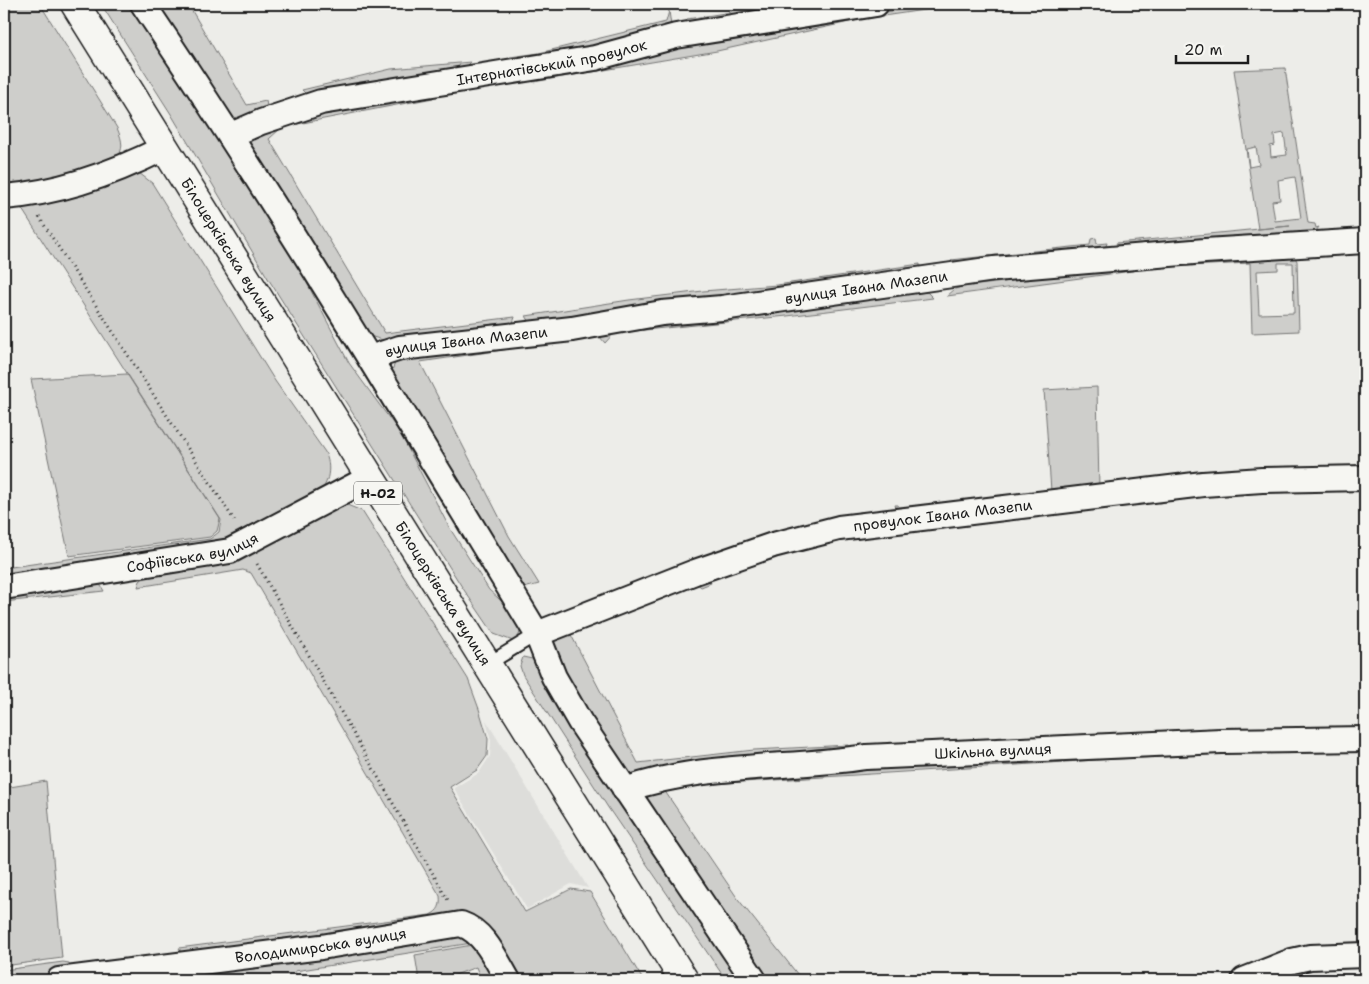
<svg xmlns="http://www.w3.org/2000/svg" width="1369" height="984" font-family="'Shantell Sans',sans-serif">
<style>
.built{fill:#ddddda}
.green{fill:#cececb;stroke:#757574;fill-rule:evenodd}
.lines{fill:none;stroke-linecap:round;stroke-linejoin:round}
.service-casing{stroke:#1c1c1c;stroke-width:16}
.minor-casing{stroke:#1c1c1c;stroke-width:28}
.primary-casing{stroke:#1c1c1c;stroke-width:31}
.path{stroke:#1c1c1c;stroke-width:3;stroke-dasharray:1 4;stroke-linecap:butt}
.service{stroke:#f6f6f2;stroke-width:12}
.minor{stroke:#f6f6f2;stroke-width:24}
.primary{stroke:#f6f6f2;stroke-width:28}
.labels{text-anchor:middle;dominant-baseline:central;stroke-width:4;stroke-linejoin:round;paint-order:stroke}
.shield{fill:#f6f6f2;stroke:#5d5d5c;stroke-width:1}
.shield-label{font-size:14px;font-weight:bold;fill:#1c1c1c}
.street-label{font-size:15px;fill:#1c1c1c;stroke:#f6f6f2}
</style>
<rect width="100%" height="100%" fill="#edede9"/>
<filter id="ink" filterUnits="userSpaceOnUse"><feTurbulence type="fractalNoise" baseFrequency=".02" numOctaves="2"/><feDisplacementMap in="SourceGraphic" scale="10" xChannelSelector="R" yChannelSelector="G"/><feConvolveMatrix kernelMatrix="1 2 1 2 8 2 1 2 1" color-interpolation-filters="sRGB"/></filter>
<g filter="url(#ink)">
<path class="built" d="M486 720 588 888 571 884 527 909 454 788 479 773 490 756 491 741Z"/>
<path class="green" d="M4 4H40L117 128C123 142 124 148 116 161L31 185 12 184 4 187Z
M101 4H130L235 160 297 264 349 363 400 433 449 527 489 590 508 607 515 619 520 632 518 638 513 641 494 634 462 587 269 280 171 114Z
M153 4H188L247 105 266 101 267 106 264 112 240 120 231 118Z
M736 4 743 9 772 4H850L692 23 687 19 731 12Z
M935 4H965L863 19 717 51 533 82 535 79 691 44Z
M669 11 671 26 666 32 514 61 510 57 539 53 666 22Z
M471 62 466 67 309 97 302 90 391 69Z
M1285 68 1308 223 1315 224 1316 228 1319 227 1313 235 1119 248 1116 243 1290 226 1258 229 1234 70ZM1284 133 1287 155 1271 157 1270 146 1275 145 1274 135ZM1256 147 1259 165 1249 167 1247 149ZM1295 177 1301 218 1275 221 1272 201 1280 200 1278 180Z
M429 94 433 98 282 127 269 139 385 333 515 317 512 326 386 341 360 333 250 152C250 147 250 141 253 137 277 112 391 101 429 94Z
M139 173 152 183 275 381 325 452C332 467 329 483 318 495L232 543 4 578V568L210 539 219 532 221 520 20 206 125 175Z
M1096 238 1097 244 1107 243 1105 249 971 264 951 260 1090 245 1091 239Z
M1293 254 1297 261 1299 331 1252 333 1250 263 1168 267 1170 265ZM1278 263H1293L1294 313 1259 314 1257 271 1278 270Z
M920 264V268L546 323 530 322 526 316 629 300 703 291 777 285Z
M1153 264 1154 268 947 296 955 289 962 287Z
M927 292 933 298 787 316 614 333 605 343 599 336 420 362 509 536 539 584 520 589 391 373 395 363 404 355Z
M127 374 220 519 217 531 210 537 69 556 31 379Z
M1097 387 1099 489 898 513 895 505H898L902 513 1051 491 1044 390Z
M336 505H347L362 511 468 679 479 709 488 739 487 756 477 770 450 787 525 912 571 889 590 892 643 980H514L476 924 403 929 182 953 179 948 430 915C439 911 441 905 440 896L251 573 243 570 138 587 140 581 146 576Z
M704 574 708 576 711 583 701 587 694 581 569 631 638 763 754 750 849 745 846 751 838 755 674 769 637 775 626 773 619 769C601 741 557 680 553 649 552 644 555 639 558 635Z
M98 581 104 591 4 602V595Z
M523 657 532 659 540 665 744 980H726L609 809 523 675 520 666Z
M1365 746V751L1265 752 1097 760 662 787 738 899 802 980H763L646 807 647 799 653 787 810 771Z
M46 781 62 958 4 966V788Z
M456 930 478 942 295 971V980H128Z
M478 944 503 980H481L476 967 442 980H419L415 955Z
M63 962 69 963 68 968 61 974 4 980V970Z"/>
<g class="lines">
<defs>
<path id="service" d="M486 665 537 634"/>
<g id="minor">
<path d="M143 4C281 209 409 422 537 634L554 677 580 722 754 980"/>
<path id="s1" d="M231 135 261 122 321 102 595 58 676 36 876 4"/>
<path d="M4 197C60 193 114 173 164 148"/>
<path id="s2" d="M370 358 400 348 572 329 662 313 722 308 994 269 1205 251 1365 241"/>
<path id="s3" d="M4 587 230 551 369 478"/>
<path id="s4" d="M537 634 695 572 773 545 839 528 1203 484 1262 480 1365 478"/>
<path id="s5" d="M625 790C701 763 787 769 866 757L1221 741 1365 739"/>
<path id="s6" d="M59 980 321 947 461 924C485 932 496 960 508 980"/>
<path d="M1244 980 1292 961 1310 957 1365 955"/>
</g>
<g id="primary">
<path id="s7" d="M75 4 684 980"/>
</g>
</defs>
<use href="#service" class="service-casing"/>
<use href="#minor" class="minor-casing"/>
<use href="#primary" class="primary-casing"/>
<path class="path" d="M39 217 236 523
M257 564 449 902"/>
<use href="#service" class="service"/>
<use href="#minor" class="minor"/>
<use href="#primary" class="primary"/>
</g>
</g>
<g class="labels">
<rect class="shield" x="354" y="481.5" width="48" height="23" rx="4"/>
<g class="shield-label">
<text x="378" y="493">Н-02</text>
</g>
<g class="street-label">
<text stroke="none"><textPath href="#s1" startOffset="330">Інтернатівський провулок</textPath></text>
<text stroke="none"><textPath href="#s7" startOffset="290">Білоцерківська вулиця</textPath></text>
<text stroke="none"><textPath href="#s2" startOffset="502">вулиця Івана Мазепи</textPath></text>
<text stroke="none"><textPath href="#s2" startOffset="98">вулиця Івана Мазепи</textPath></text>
<text stroke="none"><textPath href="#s4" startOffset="425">провулок Івана Мазепи</textPath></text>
<text stroke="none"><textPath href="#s3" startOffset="192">Софіївська вулиця</textPath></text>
<text stroke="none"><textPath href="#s7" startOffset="695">Білоцерківська вулиця</textPath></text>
<text stroke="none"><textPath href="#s5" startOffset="371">Шкільна вулиця</textPath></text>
<text stroke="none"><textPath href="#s6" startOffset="264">Володимирська вулиця</textPath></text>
</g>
</g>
<rect width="1369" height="984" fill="none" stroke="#f6f6f2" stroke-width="20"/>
<rect x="10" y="10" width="1349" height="964" fill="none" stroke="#1c1c1c" stroke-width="2" filter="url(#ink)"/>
<path d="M1176 55v8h72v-8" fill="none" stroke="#1c1c1c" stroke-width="2.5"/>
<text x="1184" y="55" font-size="15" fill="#1c1c1c" stroke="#f6f6f2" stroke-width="4" paint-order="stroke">20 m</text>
</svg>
